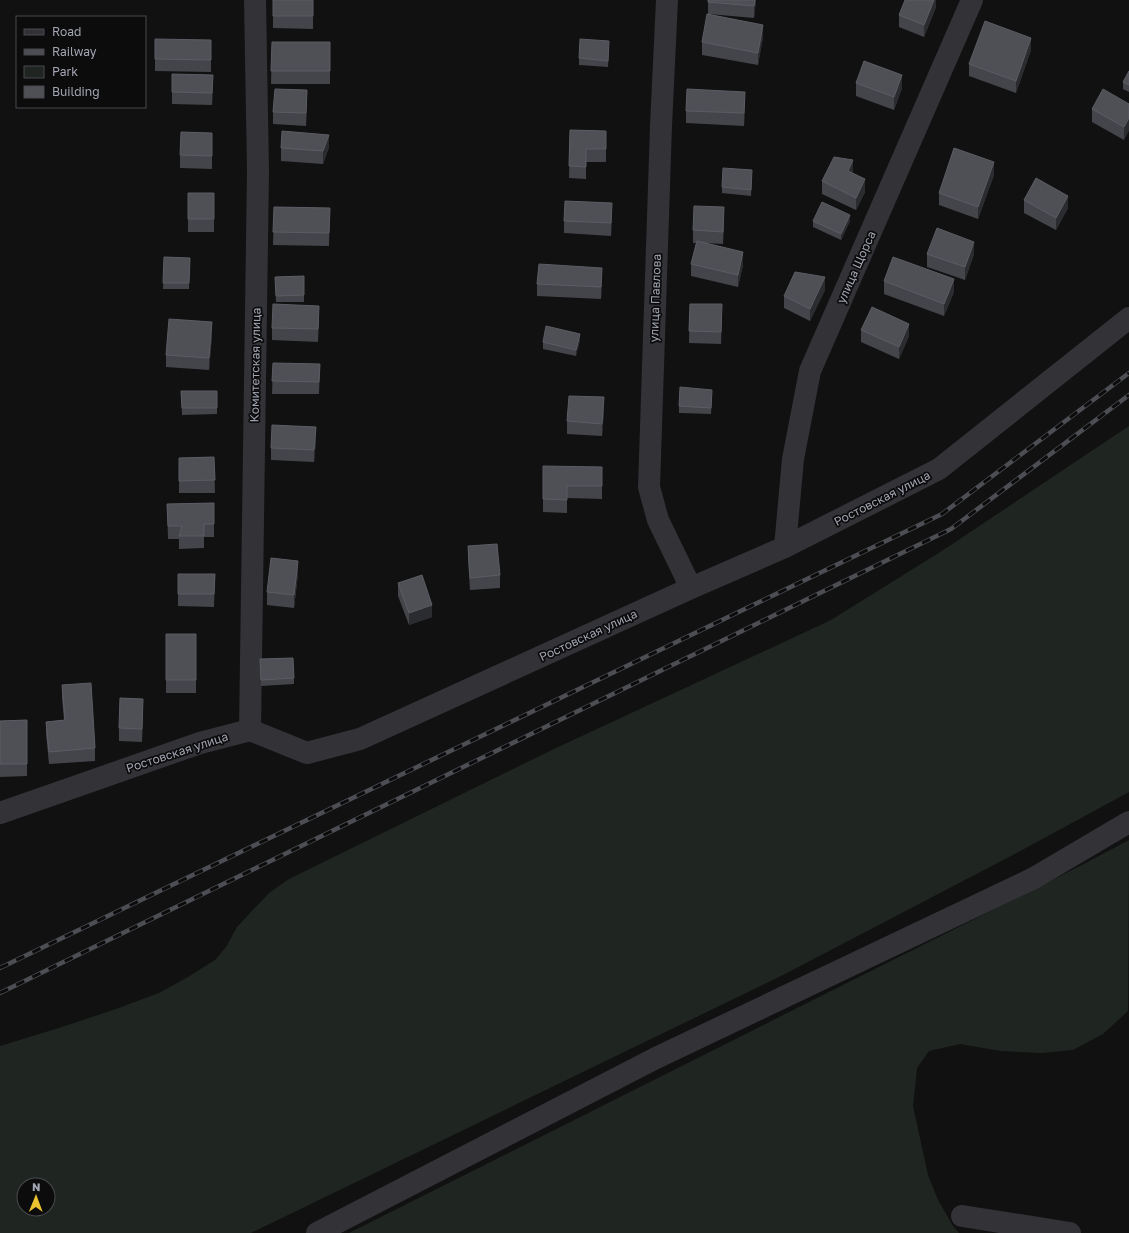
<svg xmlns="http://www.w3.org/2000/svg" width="1129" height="1233" font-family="'Golos Text',sans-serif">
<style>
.green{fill:#1f2621;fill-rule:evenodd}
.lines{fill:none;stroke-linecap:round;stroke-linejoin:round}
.street{stroke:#323237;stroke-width:22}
.rail-casing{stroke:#4c4e54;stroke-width:4.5}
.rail{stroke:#0c0c0d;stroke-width:3;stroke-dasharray:9;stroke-linecap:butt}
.wall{fill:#44454a}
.shaded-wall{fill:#2b2c2f}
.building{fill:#4e5055;stroke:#5b5d64}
.labels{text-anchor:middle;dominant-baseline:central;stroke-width:3.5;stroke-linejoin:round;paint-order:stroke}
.street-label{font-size:12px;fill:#a2a5b2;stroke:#0c0c0d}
</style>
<rect width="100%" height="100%" fill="#111112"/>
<path class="green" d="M1129 426V792L1024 849 783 975 251 1233H0V1046L62 1027 116 1009 159 993 188 977 215 960 226 947 237 927 251 912 269 893 289 879 554 749 831 620 945 549ZM24 1185H48V1209H24Z
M1129 840 1128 1011 1103 1034 1073 1050 1041 1053 1001 1051 960 1044 929 1051 917 1068 913 1106 928 1175 938 1200 953 1226 959 1233H349L1080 866Z"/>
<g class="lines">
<path class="street" d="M667 0 661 126 649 487 658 520 691 588
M785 547 793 459 810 371 972 0
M250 730 258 171 255 0
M0 813 200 743 250 730 307 753 360 739 691 588 785 547 939 469 1129 318
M962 1216 1070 1233
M317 1233 656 1058 1034 878 1129 822"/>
<defs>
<path id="rail" d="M0 968 942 514 1129 373
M0 993 951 529 1129 395"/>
</defs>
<use href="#rail" class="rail-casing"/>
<use href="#rail" class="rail"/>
</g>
<path class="wall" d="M273 0H313V29L273 28Z
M708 0H756L754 18 709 14 763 37 758 65 702 55V42L708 14Z
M936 0V7L924 37 899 27V15Z
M211 40V72L155 71V59Z
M272 42H330V84H271Z
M609 48 608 67 579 65V58Z
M1031 50 1016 93 969 76V64Z
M1129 71V92L1123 89V82Z
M856 83 902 88 894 110 856 96Z
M213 88 212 105 172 104V92Z
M307 103 306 126 273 124V112Z
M745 104 744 126 686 123V111Z
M1129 104 1124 140 1092 122V109Z
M570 130 606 131V162H586V179L569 178Z
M212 145V169L180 168V155Z
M329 147 323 164 281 161V148Z
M853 172V173L865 192 856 210 822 194V181Z
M994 175 978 219 939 205V193Z
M752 177 751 196 722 193V187Z
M188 193H214V232H188Z
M1024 200 1068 208 1056 230 1024 213Z
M274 207 330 208 329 246 273 245Z
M612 216 611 236 564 233V221Z
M724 220 723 244 705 243 743 265 738 287 691 276V264L696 243H693V230Z
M813 221H850L841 240 813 227Z
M927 254H974L965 280 927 267Z
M164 257 190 258 189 289H163Z
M304 276V302H276L275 277Z
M602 281 601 299 537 296V284Z
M884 281 954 292 944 316 884 294Z
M825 290 810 321 784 308V296Z
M690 304 722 317 721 344 689 343Z
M319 318 318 342 272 340V328Z
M861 330 909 336 899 359 861 342Z
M212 335 209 370 166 367V355Z
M580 340 576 356 543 349V342Z
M273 363 320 364 319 394H272Z
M181 391H217V414L182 415Z
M712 396 711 414 679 413V406Z
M604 410 602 436 567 434V421Z
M316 439 314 462 271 460V448Z
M214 457 215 493H179V458Z
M602 467V499L567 498V513L543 512V499Z
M214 503V537H204V548L179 549V539H168L167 504Z
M468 546 500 575V588L470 590 468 559Z
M178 574H215L214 607 178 606Z
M298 574 294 608 267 605V592Z
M398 583 432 617 409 625 398 596Z
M166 634H196V693H166Z
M260 659 294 678V684L261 686Z
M62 685 95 748V761L49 764 46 734V722L64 720 62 698Z
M143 711 142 742 119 741V728Z
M27 720V776L0 777V721Z"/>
<path class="shaded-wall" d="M755 0H756L754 18V6Z
M934 0H936V7L924 37V25Z
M763 25V37L758 65V53Z
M1031 38V50L1016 93V81Z
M609 41V48L608 67V61Z
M213 75V88L212 105V93Z
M902 75V88L894 110V97Z
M307 90V103L306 126V113Z
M745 92V104L744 126V113Z
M1129 118V131L1124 140V127Z
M329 135V147L323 164V151Z
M853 160V172L848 184V171Z
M994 162V175L978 219V207Z
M865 179V192L856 210V198Z
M1068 196V208L1056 230V218Z
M612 203V216L611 236V223Z
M724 207V220L723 244V232Z
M850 215V221L841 240V234Z
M974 242V254L965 280V267Z
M743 252V265L738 287V275Z
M602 268V281L601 299V287Z
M825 277V290L810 321V309Z
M954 279V292L944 316V304Z
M212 322V335L209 370V358Z
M909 324V336L899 359V347Z
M580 334V340L576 356V350Z
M604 397V410L602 436V424Z
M316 427V439L314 462V450Z
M298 561V574L294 608V595Z
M432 605V617L409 625V613Z
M143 699V711L142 742V729Z"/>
<path class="building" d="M273 0H313V16H273Z
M708 0H755L754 6 708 2Z
M905 0H934L924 25 899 15Z
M707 14 763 25 758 53 702 42Z
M985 21 1031 38 1016 81 969 64Z
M155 39 211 40V60L155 59Z
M580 39 609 41 608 61 579 58Z
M272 42H330V71H271Z
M864 61 902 75 894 97 856 83Z
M1129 71V85L1123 82Z
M172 74 213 75 212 93 172 92Z
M275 89 307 90 306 113 273 112Z
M687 89 745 92 744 113 686 111Z
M1103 89 1129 104V118L1124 127 1092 109Z
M570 130 606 131V149H586V167L569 166Z
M282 131 329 135 323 151 281 148Z
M181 132 212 133V156L180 155Z
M954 148 994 162 978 207 939 193Z
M834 157 853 160 848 171 865 179 856 198 822 181Z
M723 168 752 170 751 190 722 187Z
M1036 178 1068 196 1056 218 1024 200Z
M188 193H214V219H188Z
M565 201 612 203 611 223 564 221Z
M822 202 850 215 841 234 813 221Z
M694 206 724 207 723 232 693 230Z
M274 207 330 208 329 233 273 232Z
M937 228 974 242 965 267 927 254Z
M697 241 743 252 738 275 691 264Z
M164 257 190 258 189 283H163Z
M893 257 954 279 944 304 884 281Z
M539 264 602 268 601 287 537 284Z
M795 272 825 277 810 309 784 296Z
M304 276V295L276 296 275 277Z
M273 304 319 306 318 329 272 328Z
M690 304H722L721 332 689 331Z
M872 307 909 324 899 347 861 330Z
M169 319 212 322 209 358 166 355Z
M546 326 580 334 576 350 543 342Z
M273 363 320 364 319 382 272 381Z
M680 387 712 390 711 408 679 406Z
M181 391H217V408H182Z
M569 396 604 397 602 424 567 421Z
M272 425 316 427 314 450 271 448Z
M214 457 215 480 179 481V458Z
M543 466 602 467V486H567V500L543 499Z
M214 503V524H204V536H179L182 526H168L167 504Z
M497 544 500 575 470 578 468 546Z
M271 558 298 561 294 595 267 592Z
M178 574H215L214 594H178Z
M422 575 432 605 409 613 398 583Z
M166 634H196V680H166Z
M293 658 294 678 261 680 260 659Z
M91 683 95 748 49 752 46 722 65 720 62 685Z
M120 698 143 699 142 729 119 728Z
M27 720V764H0V721Z"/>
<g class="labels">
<g class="street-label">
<text transform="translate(856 267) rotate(-66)">улица Щорса</text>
<text transform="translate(655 298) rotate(-88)">улица Павлова</text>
<text transform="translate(255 365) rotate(-89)">Комитетская улица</text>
<text transform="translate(882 498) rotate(-27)">Ростовская улица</text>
<text transform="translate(588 635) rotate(-25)">Ростовская улица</text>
<text transform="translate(177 752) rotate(-18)">Ростовская улица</text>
</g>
</g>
<rect x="16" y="16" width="130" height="92" fill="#0c0c0d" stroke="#48494f"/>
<rect x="24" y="29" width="20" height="6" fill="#323237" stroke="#48494f"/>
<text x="52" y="36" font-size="12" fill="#a2a5b2">Road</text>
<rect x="24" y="49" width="20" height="6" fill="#4c4e54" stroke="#48494f"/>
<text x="52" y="56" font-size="12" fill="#a2a5b2">Railway</text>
<rect x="24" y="66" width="20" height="12" fill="#1f2621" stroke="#48494f"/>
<text x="52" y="76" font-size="12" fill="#a2a5b2">Park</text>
<rect x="24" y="86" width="20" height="12" fill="#4e5055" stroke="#48494f"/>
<text x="52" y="96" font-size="12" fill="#a2a5b2">Building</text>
<g transform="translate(36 1197) rotate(1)"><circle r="19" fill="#0c0c0d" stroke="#48494f"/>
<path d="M0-3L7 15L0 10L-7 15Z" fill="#eac330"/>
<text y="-6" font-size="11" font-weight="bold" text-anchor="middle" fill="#a2a5b2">N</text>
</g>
</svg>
